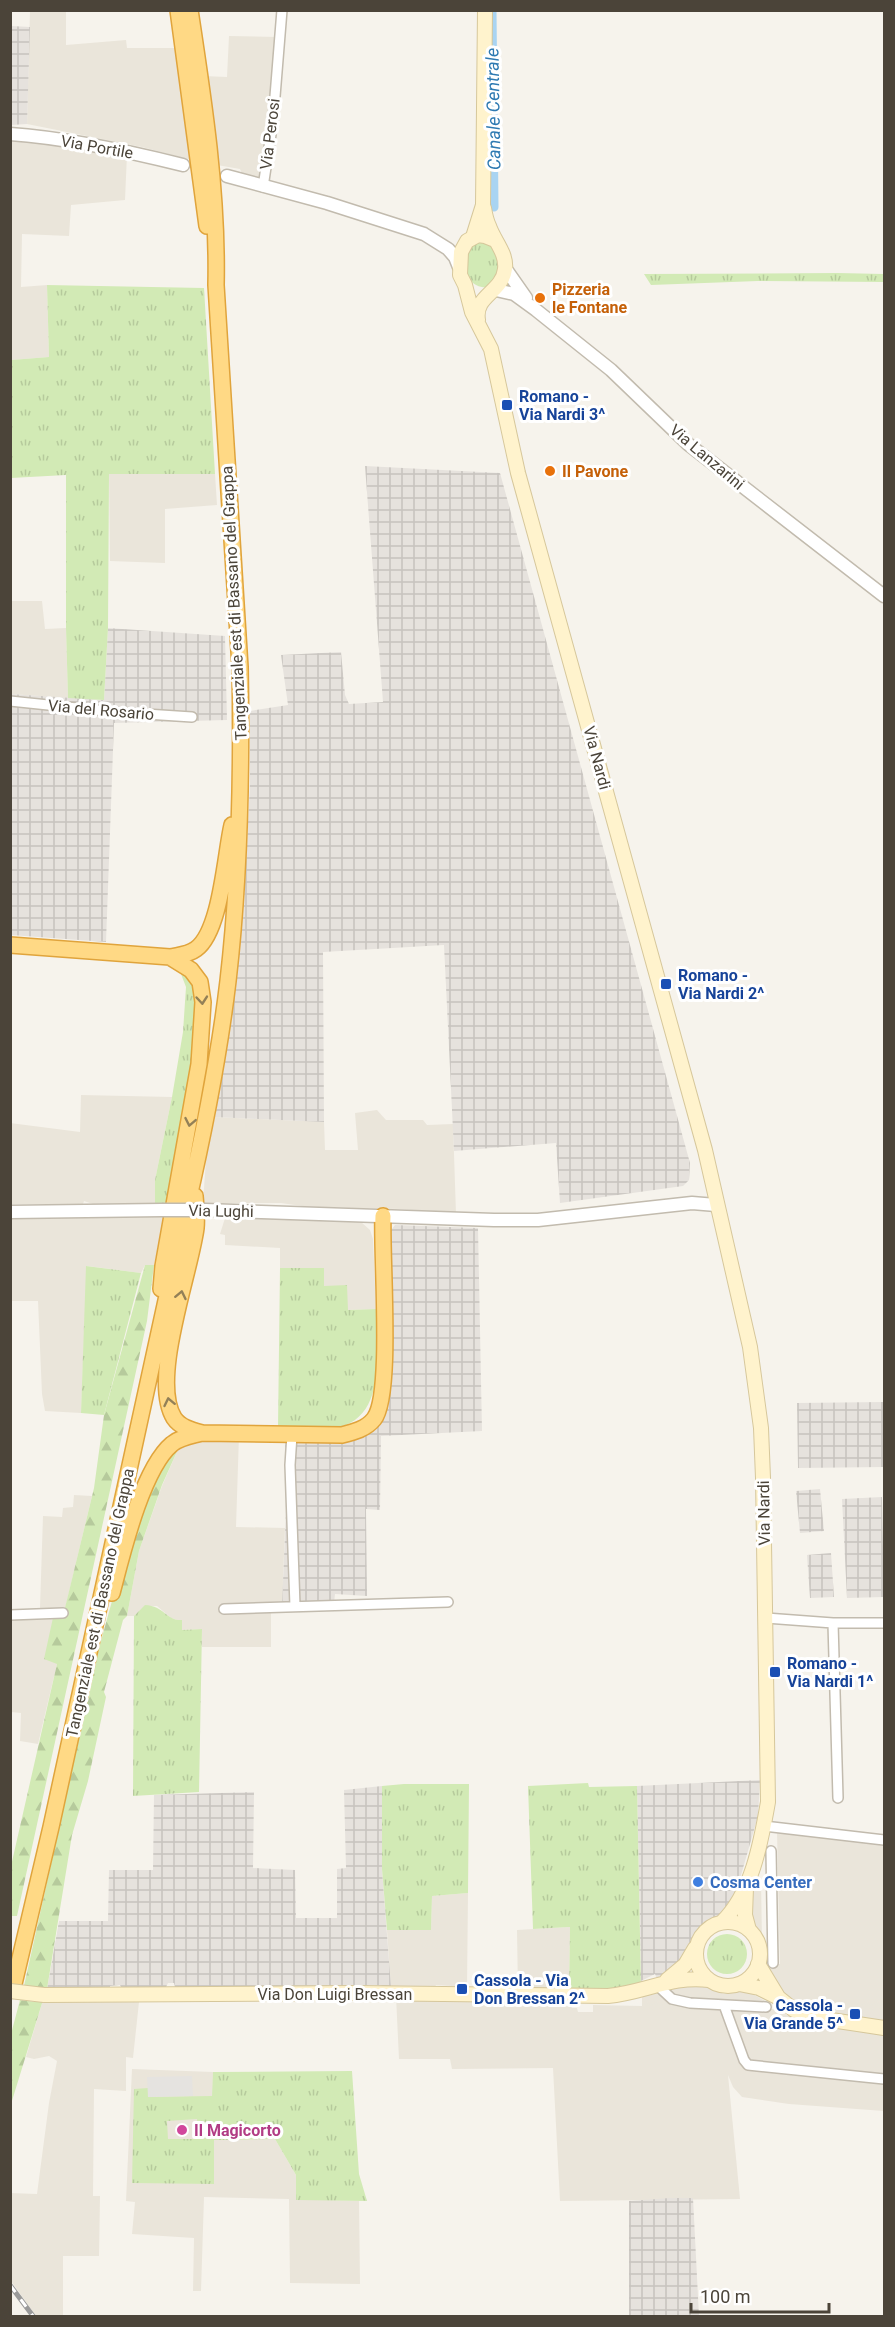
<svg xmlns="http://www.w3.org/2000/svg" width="895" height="2327" font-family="Roboto,sans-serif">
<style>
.residential{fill:#eae5da}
.industrial{fill:url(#industrial-grid)}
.grass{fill:url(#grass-tufts);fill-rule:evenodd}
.forest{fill:url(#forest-firs)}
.parking{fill:#e5e3e0}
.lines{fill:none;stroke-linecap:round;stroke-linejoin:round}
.canal{stroke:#a9d4f2;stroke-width:9}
.minor-casing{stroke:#c2bbae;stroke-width:12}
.tertiary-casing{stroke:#c2bbae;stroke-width:15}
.secondary-casing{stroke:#d6c79b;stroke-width:16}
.trunk-casing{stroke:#e0a43c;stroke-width:18}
.minor{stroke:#fff;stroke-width:9}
.tertiary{stroke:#fff;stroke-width:12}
.secondary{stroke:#fff3cd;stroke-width:14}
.trunk{stroke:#ffd985;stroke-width:15}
.rail-casing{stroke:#9a9a9a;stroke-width:5}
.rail{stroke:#fff;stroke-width:3;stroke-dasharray:9;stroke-linecap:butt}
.tertiary-bridge-casing{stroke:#c2bbae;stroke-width:15;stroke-linecap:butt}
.secondary-bridge-casing{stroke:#d6c79b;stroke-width:16;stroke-linecap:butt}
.tertiary-bridge{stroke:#fff;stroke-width:12}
.secondary-bridge{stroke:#fff3cd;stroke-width:14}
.oneway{stroke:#938057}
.food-dot{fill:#e8710a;stroke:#fff;stroke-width:2}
.transit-dot{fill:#1a4fb4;stroke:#fff;stroke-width:2}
.shop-dot{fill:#3f7fe0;stroke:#fff;stroke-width:2}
.hotel-dot{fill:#d1479c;stroke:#fff;stroke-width:2}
.labels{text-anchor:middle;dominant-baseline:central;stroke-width:6;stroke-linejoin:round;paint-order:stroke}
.street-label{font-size:16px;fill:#4b4439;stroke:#fff}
.food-label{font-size:16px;font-weight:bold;fill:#c56008;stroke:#fff;text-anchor:start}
.transit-label{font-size:16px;font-weight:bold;fill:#164399;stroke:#fff;text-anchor:start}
.shop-label{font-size:16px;font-weight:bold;fill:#366cbe;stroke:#fff;text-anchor:start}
.hotel-label{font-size:16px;font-weight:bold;fill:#b23c85;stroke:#fff;text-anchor:start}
.water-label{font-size:18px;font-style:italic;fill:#2e7ab2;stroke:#fff}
</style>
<defs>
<pattern id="industrial-grid" width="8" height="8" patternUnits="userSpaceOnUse" patternTransform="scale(1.5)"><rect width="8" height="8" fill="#e6e2dd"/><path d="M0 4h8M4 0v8" fill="none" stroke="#c7c3be"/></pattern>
<pattern id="grass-tufts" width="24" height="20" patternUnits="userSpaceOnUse" patternTransform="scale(1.5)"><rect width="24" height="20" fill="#d2eab5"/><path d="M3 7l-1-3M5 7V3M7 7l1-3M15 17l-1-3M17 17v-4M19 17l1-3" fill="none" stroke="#b6ca9c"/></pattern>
<pattern id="forest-firs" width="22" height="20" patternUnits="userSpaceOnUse" patternTransform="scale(1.5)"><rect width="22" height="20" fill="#d2eab5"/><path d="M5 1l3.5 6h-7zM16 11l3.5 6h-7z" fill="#b6ca9c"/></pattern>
</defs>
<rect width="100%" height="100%" fill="#f6f3ec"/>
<path class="residential" d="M30 11H66V45L126 40 127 48H178L192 160 142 147 27 124Z
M229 36 278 37 272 108 260 180 243 176 240 169 217 165 203 76 227 77Z
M11 135 127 154 125 200 71 205 69 236 22 234 21 287 47 285 49 357 11 360Z
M109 474H215L217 505 165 509V563L110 561Z
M11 601H42L45 629 66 628 68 698 11 694Z
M81 1095 172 1097 155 1180V1203L93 1204 84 1201 83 1204H11L10 1123 80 1132Z
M377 1110 386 1120H423L427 1125 453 1124 456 1214 401 1209 309 1207 281 1203H203L206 1159 215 1117 324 1122 325 1150H358L355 1113Z
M165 1214 154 1265H145L141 1273 87 1266 81 1413 45 1411 42 1394 38 1301H11L10 1215Z
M226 1215 346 1219 361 1222 370 1230 373 1239 376 1309 347 1310 324 1286V1268H280V1248L225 1245V1235L220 1234Z
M239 1435 236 1527 285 1528 282 1605H271V1647H202V1629L182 1630 177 1620 171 1618 157 1606H145L134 1616H127L139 1551 162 1486 179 1447 187 1437Z
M74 1495 92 1496 64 1613 57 1664 38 1744 20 1741 21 1713 11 1712 10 1610 40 1608 43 1516 62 1517 63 1508 73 1507Z
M777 1832 838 1837 884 1846V2022L815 2011 796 2005 785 1996 769 1975 768 1964H780Z
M761 1880 762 1942 750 1923 749 1903 756 1882Z
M468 1893 467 1987 436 1985 435 1987H391L387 1930H431L432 1896Z
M570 1927 569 1992H518L517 1930Z
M679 1984 705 1986 724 1994 745 1990 767 2002 768 2008 780 2011 799 2022 823 2027 884 2033V2111L789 2104 742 2097 733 2087 728 2075 740 2199 560 2201 553 2068 452 2069 450 2059H399L396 1996 495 1998V2002L569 2004 572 2008H577L578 2012H593V2005L642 2006V1995Z
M43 2000 59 2002H139L133 2058 126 2057V2091L94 2089 93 2196H100L99 2256H63V2316H36L11 2281 10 2193 37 2194 49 2103 57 2061 49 2056 34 2059 26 2057Z
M132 2069 213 2072 212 2139H275L296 2175V2199L359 2201 360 2284 290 2283 289 2199 204 2197 201 2291H193L194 2238 132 2234 135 2202 126 2201Z"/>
<path class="industrial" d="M11 26 30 27 27 124 11 125Z
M365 466 500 473 690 1163 689 1180 683 1186 560 1203 556 1143 454 1151 444 945 323 952 324 1122 215 1117 233 1007 244 903 250 783V711L288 705 281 655 341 652 345 695 349 704 383 702Z
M108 628 225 636 227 720 114 723 106 942 11 935 10 694 104 700Z
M395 1225 478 1228 482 1431 381 1436 380 1510 366 1509 367 1596 335 1594 334 1603 282 1606 286 1510 285 1437 325 1439 374 1419 388 1234Z
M884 1402V1467L798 1468 797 1403Z
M820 1489 824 1531 800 1533 796 1491Z
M882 1497 884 1597 847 1598 842 1499Z
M831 1553 834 1597 810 1598 807 1555Z
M760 1780 758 1816 735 1896 725 1912 701 1927 692 1937 685 1954 669 1973 657 1979 655 1974 641 1981 637 1786Z
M382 1786V1869L391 1987 375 1985 175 1987 174 1983H168L166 1987 122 1989 120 1985 110 1986V1989H47L59 1921H108L109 1870H153L154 1795 254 1792 253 1868 295 1870 296 1918H337V1869L346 1868 344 1790Z
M670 2198H693L699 2316H629V2201Z"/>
<path class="grass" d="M479 241 491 244C501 264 502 269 489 287 469 290 458 267 468 250 470 246 475 244 479 241Z
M837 273 884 274V282L758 281 651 285 644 274Z
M47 285 204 288 215 474H109L108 628 104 700 68 698 66 628V475L11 478V360L49 357Z
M171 965 188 969 196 991 194 1060 168 1203H155V1180L172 1097 183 1032 186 987 181 974Z
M86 1266 141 1273 104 1415 81 1413Z
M280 1268H324V1286L347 1285 348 1310 376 1309C376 1347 388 1416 339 1427 321 1432 297 1428 278 1428Z
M145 1605C165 1606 166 1621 182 1620V1630L202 1629 199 1792 133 1796 134 1616Z
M588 1783 589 1787 637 1786 641 1986 626 1991 569 1992 570 1927 533 1929 528 1786Z
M404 1784H469L468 1893 432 1896 431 1930H387L382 1869V1786Z
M707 1954a20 20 0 1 1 40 0a20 20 0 1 1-40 0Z
M352 2071 359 2174 367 2201 296 2200V2175L275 2139 214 2140V2184L132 2183 134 2089 148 2088V2097L212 2096 213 2072ZM197 2119 198 2139H168L167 2121Z"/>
<path class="forest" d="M145 1265H154L147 1321 17 1916H11V1866L57 1664 44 1659 54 1613 64 1612 94 1488 104 1415Z
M179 1447 162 1485 139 1551 127 1616 123 1620 104 1692 106 1697 88 1781 72 1835 47 1989 24 1986 99 1648 130 1536 162 1457Z
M36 1999 43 2000 11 2104V2034L20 2000 36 2002Z"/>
<path class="parking" d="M192 2076 193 2096 148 2097 147 2077Z"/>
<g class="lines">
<path class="canal" d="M492 10 494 207"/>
<defs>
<path id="minor" d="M263 187 273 121 282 10
M10 701 115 712 192 717
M292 1435 290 1465 295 1606
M224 1609 448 1602
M10 1615 63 1613
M766 1618 833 1623H884
M833 1623 838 1798
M764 1826 884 1840
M771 1851 773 1963
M657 1985 672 1999 690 2003 766 2007
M724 2005 744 2060 748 2065 884 2079"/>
<path id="tertiary" d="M10 134C68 138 127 151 183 165
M227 176 327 203 424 234 448 249 455 257 459 267
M505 268 526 298
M496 290 514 294 536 310 611 370 688 444 884 596
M205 1210 494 1220H538L692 1203 716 1205
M10 1212 162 1210"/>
<path id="secondary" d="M473 237 483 205 485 10
M495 240 485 236 478 235 467 241 461 252 460 275 465 285 472 312 491 349 518 473 705 1150 750 1347 761 1428 763 1478 768 1802C761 1842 752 1894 721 1923
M478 320C474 295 502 293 505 269 507 253 494 241 489 226 486 220 485 214 484 208
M746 1888 745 1915 749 1930
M696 1954a32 32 0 1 1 64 0a32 32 0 1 1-64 0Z
M758 1964 778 1997
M667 1980 685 1965 695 1948
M739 1984 759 1988 779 1998 794 2010 811 2017 884 2028
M44 1995 355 1993 608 1996C644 1993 672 1975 709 1980"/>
<path id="trunk" d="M178 10 207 226
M10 945 170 957C179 955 188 955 196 949 221 931 225 855 232 825
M195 1196C196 1207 197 1218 196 1228 190 1274 150 1379 174 1418 180 1427 191 1430 202 1433
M187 1206C204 1132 219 1057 228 981 240 877 242 772 240 667L216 285C218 193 204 102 190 10
M161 1289 163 1266 199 1064 203 1002 200 982 191 970 170 957
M112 1593C122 1555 142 1469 172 1444 181 1437 191 1436 202 1433L342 1435C354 1432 366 1429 374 1419 393 1395 381 1254 383 1216
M13 1988 51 1827 184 1218"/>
</defs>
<use href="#minor" class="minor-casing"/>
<use href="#tertiary" class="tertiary-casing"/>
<use href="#secondary" class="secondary-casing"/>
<use href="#trunk" class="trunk-casing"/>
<use href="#minor" class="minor"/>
<use href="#tertiary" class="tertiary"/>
<use href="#secondary" class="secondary"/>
<use href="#trunk" class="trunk"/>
<defs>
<path id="rail" d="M10 2285 33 2316"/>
</defs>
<use href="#rail" class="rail-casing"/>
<use href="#rail" class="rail"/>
<defs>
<path id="tertiary-bridge" d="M162 1210H205"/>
<path id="secondary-bridge" d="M10 1991 44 1995"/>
</defs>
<use href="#tertiary-bridge" class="tertiary-bridge-casing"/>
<use href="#secondary-bridge" class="secondary-bridge-casing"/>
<use href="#tertiary-bridge" class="tertiary-bridge"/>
<use href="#secondary-bridge" class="secondary-bridge"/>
</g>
<defs><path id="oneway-chevron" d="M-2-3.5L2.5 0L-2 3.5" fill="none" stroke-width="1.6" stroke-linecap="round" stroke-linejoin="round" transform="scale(1.5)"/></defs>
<g class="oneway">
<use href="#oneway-chevron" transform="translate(202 1000) rotate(85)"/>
<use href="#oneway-chevron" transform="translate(190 1122) rotate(101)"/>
<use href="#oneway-chevron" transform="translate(181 1295) rotate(-78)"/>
<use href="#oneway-chevron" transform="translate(169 1402) rotate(-102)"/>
</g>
<g class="food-dot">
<circle cx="540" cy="298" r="6"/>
<circle cx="550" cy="471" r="6"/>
</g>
<g class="transit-dot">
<rect x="501" y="399" width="12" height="12" rx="3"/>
<rect x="660" y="978" width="12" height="12" rx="3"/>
<rect x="769" y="1666" width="12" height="12" rx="3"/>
<rect x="456" y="1983" width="12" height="12" rx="3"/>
<rect x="849" y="2008" width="12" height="12" rx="3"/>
</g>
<circle class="shop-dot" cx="698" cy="1882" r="6"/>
<circle class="hotel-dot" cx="182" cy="2130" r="6"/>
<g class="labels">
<g class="street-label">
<text transform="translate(270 134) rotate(-83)">Via Perosi</text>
<text transform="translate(97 147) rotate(10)">Via Portile</text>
<text transform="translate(707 457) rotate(40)">Via Lanzarini</text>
<text transform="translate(234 603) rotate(-93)">Tangenziale est di Bassano del Grappa</text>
<text transform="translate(101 710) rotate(5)">Via del Rosario</text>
<text transform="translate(597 758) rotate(75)">Via Nardi</text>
<text transform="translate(221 1211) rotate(1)">Via Lughi</text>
<text transform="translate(764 1513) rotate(-91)">Via Nardi</text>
<text transform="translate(100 1603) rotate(-78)">Tangenziale est di Bassano del Grappa</text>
<text x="335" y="1994">Via Don Luigi Bressan</text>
</g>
<g class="food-label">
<text x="552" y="289">Pizzeria<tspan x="552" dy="18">le Fontane</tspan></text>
<text x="562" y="471">Il Pavone</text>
</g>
<g class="transit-label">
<text x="519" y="396">Romano -<tspan x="519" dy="18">Via Nardi 3^</tspan></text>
<text x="678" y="975">Romano -<tspan x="678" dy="18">Via Nardi 2^</tspan></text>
<text x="787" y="1663">Romano -<tspan x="787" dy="18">Via Nardi 1^</tspan></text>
<text x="474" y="1980">Cassola - Via<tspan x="474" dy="18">Don Bressan 2^</tspan></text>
<text x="843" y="2005" text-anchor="end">Cassola -<tspan x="843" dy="18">Via Grande 5^</tspan></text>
</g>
<g class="shop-label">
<text x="710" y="1882">Cosma Center</text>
</g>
<g class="hotel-label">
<text x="194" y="2130">Il Magicorto</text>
</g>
<g class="water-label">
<text transform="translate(493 109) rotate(-91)">Canale Centrale</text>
</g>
</g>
<rect width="895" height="2327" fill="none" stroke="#4b4439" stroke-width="24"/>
<path d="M691 2303v9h138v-9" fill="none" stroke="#4b4439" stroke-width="3"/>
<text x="700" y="2303" font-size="18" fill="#4b4439" stroke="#ffffff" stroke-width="4.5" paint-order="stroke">100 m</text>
</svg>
